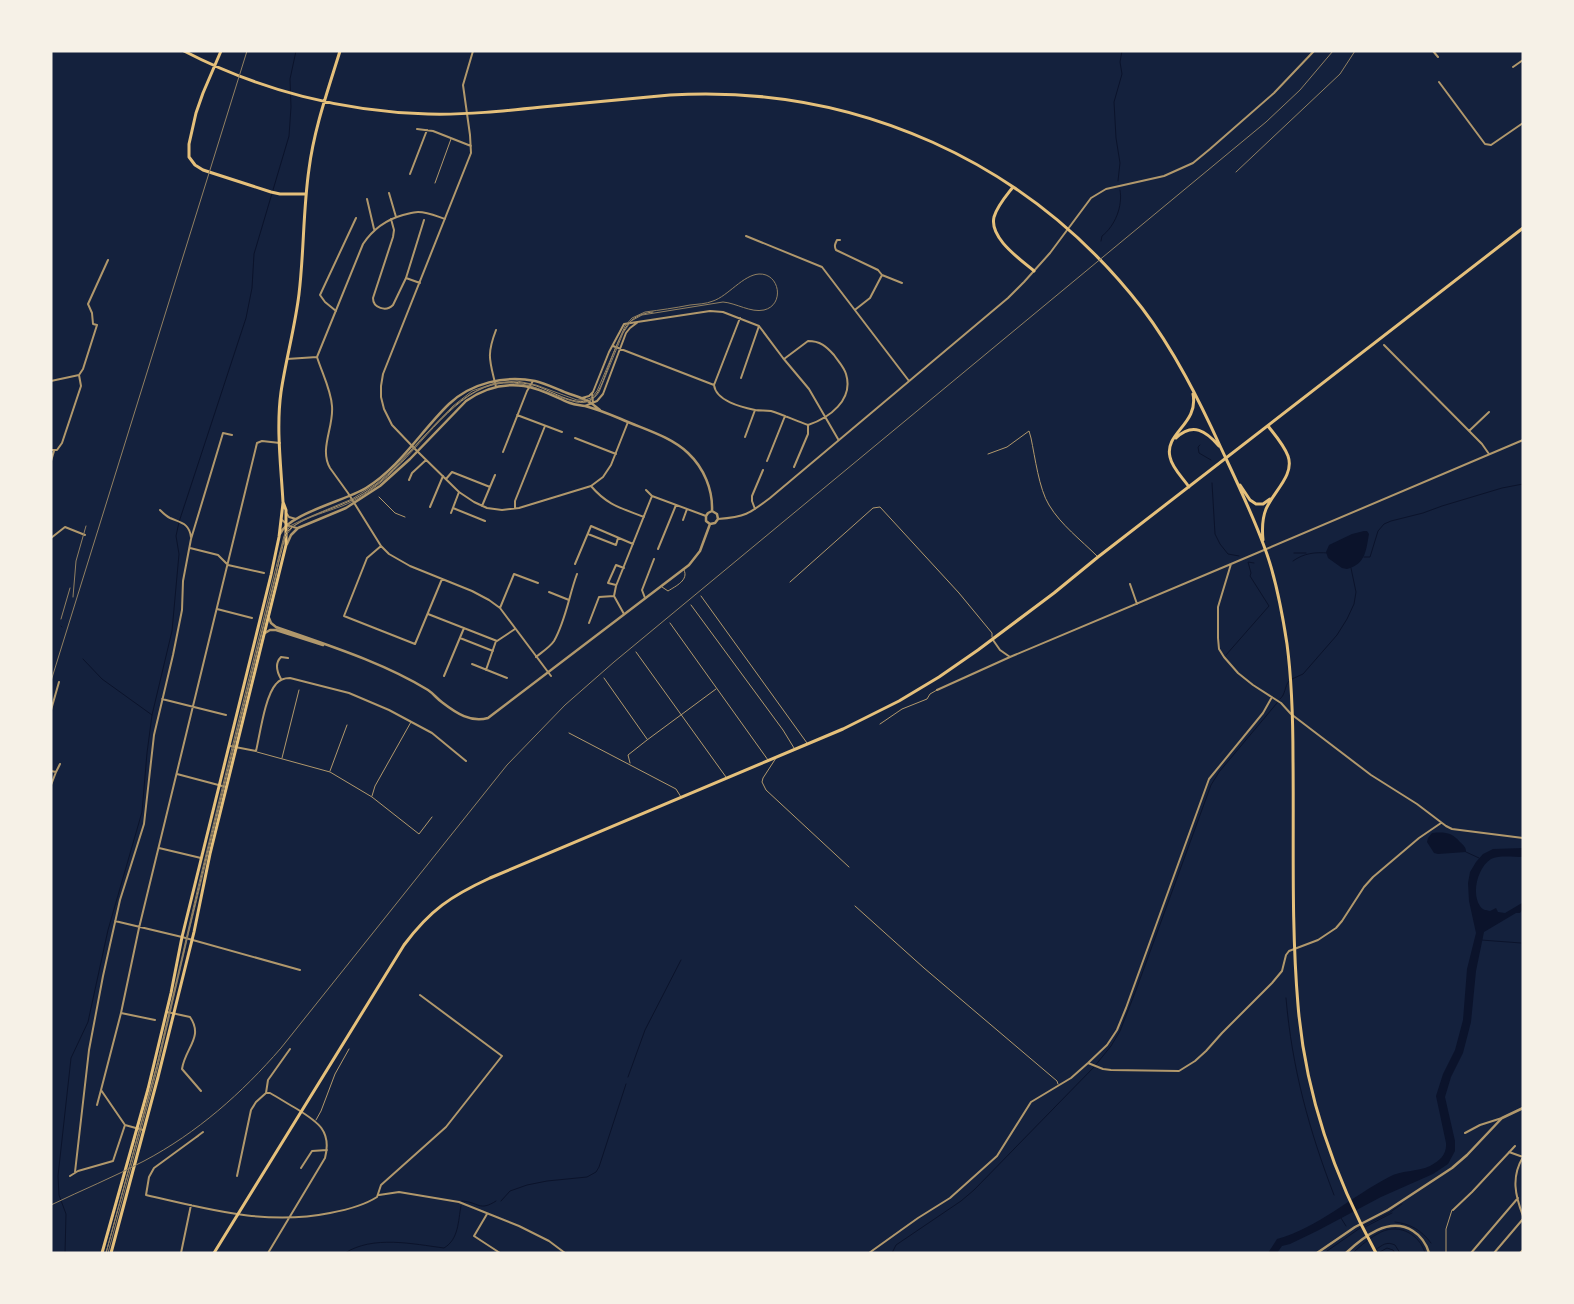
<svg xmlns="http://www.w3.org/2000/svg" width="1574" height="1304" font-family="'Times New Roman',serif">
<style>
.water{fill:#0b132b}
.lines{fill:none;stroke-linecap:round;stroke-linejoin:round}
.stream{stroke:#0b132b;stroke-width:1}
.service{stroke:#b1986c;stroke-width:1}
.pedestrian{stroke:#b1986c;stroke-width:1}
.minor{stroke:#b1986c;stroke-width:2}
.tertiary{stroke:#b1986c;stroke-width:2.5}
.secondary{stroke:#e5c07b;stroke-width:3}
.tram{stroke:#918062;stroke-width:1}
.rail{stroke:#918062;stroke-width:1}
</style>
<rect width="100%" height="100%" fill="#14213d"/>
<path class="water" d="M1364 531H1367L1369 534C1366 550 1366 564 1347 569L1342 568 1328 558 1326 552 1329 545 1352 534Z
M1432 833C1445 832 1451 832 1460 842 1464 846 1466 847 1466 852L1438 854 1434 853 1427 842 1428 838Z
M1523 848V857C1513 857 1499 855 1491 859 1478 867 1471 893 1480 906 1482 910 1486 910 1490 911L1496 908 1498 912 1505 913 1522 903 1523 909 1520 913H1516L1484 932 1476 971 1471 1022 1463 1053 1451 1077 1445 1097 1455 1141V1151L1448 1164 1433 1174 1381 1197 1317 1231 1290 1244 1282 1246 1277 1253H1268L1277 1239C1318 1228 1352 1196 1389 1177 1401 1170 1417 1172 1430 1166 1440 1161 1447 1154 1446 1143L1436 1096 1443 1074 1455 1050 1463 1020 1467 969 1476 933 1469 901 1468 883 1470 872 1476 862 1483 854 1493 849Z"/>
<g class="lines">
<path class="stream" d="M1118 181 1120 163 1116 138 1114 102 1122 74 1120 62 1122 51
M1101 241 1102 236C1115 226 1123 206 1120 190
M1200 445 1198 447 1199 453 1211 460
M1212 483 1215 534 1220 544 1228 554 1239 556
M1294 553H1306
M1364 557H1370L1378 531 1384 524 1391 521 1423 513 1442 506 1502 488 1523 484
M1293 561C1304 553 1315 552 1328 553
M61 626 62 627
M1226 655 1269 606 1250 576 1251 573 1248 562 1254 563
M83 659 102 679 152 715
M1292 679 1303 674 1337 635 1347 619 1354 604 1356 592 1351 568
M1280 699C1286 694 1284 687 1289 681
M1466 852 1479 858
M1481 940 1521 943
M1286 998C1292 1068 1309 1130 1334 1195
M628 1077 645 1030 681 960
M462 1201C479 1202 479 1212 496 1201
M501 1201 510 1191 527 1185 547 1181 587 1177 596 1172 599 1167 626 1084
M1341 1218 1346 1226
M1395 1222C1411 1224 1421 1230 1431 1243
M1365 1227 1392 1213
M1375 1250C1383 1245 1386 1241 1395 1245L1400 1253
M1327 1251 1363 1226 1389 1213 1402 1204
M65 1253 66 1214 59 1195 58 1176 71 1058 88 1022 108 930 142 812 147 753 152 715 172 631 179 554 176 536 179 522 246 318 252 288 254 254 289 136 291 107 290 79 296 51
M345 1253C373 1235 413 1244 444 1248 459 1239 458 1221 461 1206
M892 1253 896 1245 961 1201 974 1190 1094 1067 1111 1046 1120 1031 1136 990 1211 785 1219 772 1277 703
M1353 1253C1361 1245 1371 1237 1381 1232 1400 1223 1420 1235 1425 1253
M1378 1253 1387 1248 1393 1250 1395 1253"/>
<path class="service" d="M988 454 1007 447 1029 431 1031 438C1035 457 1039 489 1049 505 1061 525 1081 540 1097 556
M288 531C298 519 330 510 345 503 358 498 370 490 381 481 415 453 451 393 495 384 507 381 520 382 533 385 549 389 574 407 590 400 597 396 600 388 603 381 609 366 620 330 632 320 638 315 645 313 653 312
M790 582 873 508 880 507 959 593 992 633V637
M662 587 668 591C676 586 689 580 684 570
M701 596 807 743
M691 605 783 730 794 748
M670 623 768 760
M636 652 726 777
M604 678 647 739
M880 724 902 709 927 699 930 694 937 690
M569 733 676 789 681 797
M257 752 330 772 372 797 419 834 432 817
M282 758 299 690
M776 758 763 778 762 782 766 790 849 867
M630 763 628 755 647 740 716 689
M330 771 347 725
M372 796 375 786 411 722
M855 906 924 968 1057 1081 1058 1084
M106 1253 158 1061 204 866 285 537
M1446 1253V1229L1452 1210"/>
<path class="pedestrian" d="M435 183 451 139
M379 497 395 513 405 517
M316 1120 321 1111 335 1074 349 1049"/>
<path class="minor" d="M473 51 463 85 470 135 471 153 383 374 381 386V397L384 409 392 425 415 449 459 492 474 502 487 508 502 510 519 508 591 486 603 477 611 465 628 422
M1433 51 1438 57
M1513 67 1523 60
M1439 82 1485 144 1491 145 1523 123
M417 129 433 131 471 146
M410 174 427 130
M389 193 396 217
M367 199 374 229
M391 219 394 230 393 237 373 298C373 308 386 312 393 305L406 278 424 220
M445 219C436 216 428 212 418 212 413 212 408 214 403 215 385 220 373 229 363 244L317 357C322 373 331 390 332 406 334 427 319 449 330 468L348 493 381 546 389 554 410 566 472 591 489 600 500 608 551 676
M746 236 822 267 909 381
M840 240H837C835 244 834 246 836 250L878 270 882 275
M406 278 420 283
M856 309 870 298 882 275 902 283
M336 311 325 302 320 295 356 218
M740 318 714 385C716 401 741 407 755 410 760 411 766 410 771 411 784 415 796 421 808 425
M496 330C486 356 490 361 496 387
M1384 345 1482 444 1489 454
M613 346 714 385
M287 359 317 357
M784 359 808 341C820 341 826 346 834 355 838 361 844 367 846 374 854 400 829 418 808 425V434L794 467
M741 378 759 326
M51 381 79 375 83 369 97 325 93 324 92 313 88 304 108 260
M592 393 593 403
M582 398 589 396 593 392 609 352 624 324 710 311 723 312 759 326 783 358 809 389 838 439
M585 406 597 401 603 394 626 333 630 328 638 322
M517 415 562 432
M1469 431 1489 412
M745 437 755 410
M575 438 616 454
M1523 440 1231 564 1218 607V638L1219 649 1224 657 1238 673 1253 685 1281 703 1291 714 1371 775 1417 804 1446 826 1452 829 1523 838
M51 450H57L62 443 81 386 79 375
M503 452 527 391 533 381
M51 461 54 451
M767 461 785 416
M446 479 452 472 490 487
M409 480 412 473 426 460
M591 486C607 505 621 508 644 517
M646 490 652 496
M482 506 495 475
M430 507 443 476
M453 508 485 521
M515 508V501L545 426
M755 509 752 501V496L763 470
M160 510C163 513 166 516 170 518 181 523 189 523 191 537
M451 513 459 492
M287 514 289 517 296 519
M718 519C745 517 749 514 770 498L1008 298 1024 282 1050 253 1091 198 1106 189 1164 176 1193 163 1210 149 1274 93 1314 51
M282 520 289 526 297 528
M683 520 687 509
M588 534 616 545 618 538
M51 538 65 527 85 535
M381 546 367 558 344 616 415 644 442 579
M190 548 218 555 228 565 264 573
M658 549 676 505
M575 564 591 526 633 544
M1130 584 1137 604
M616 585 608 583 616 565 624 568
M549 592 569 600
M645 598 642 590 654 559
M500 608 514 574 538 583
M217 609 252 618
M428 614 497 641 515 629
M624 614 614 596 616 586 652 496 706 516
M589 623 599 597 614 596
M460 638 493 651
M993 640 1000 650 1010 657
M536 657C542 652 550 647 554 641 566 620 569 595 577 574
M472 664 507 678
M486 670 496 641
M444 676 464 628
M281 679C277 672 274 664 281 657L288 658
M937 690 1010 657 1231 564
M162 699 226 715
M51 710 59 682
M230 746 256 751C260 734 265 696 276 684 280 679 284 678 290 678L349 693 389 710 432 733 466 761
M51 771 56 772 51 785
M56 772 60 764
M177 774 226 787
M159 848 201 858
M115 921 182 937 300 970
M167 1012 190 1017C204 1037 185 1048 182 1069L201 1091
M121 1013 155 1020
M1088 1063 1103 1069 1111 1070 1179 1071 1195 1061 1206 1051 1222 1033 1272 983 1282 971 1286 955 1289 951 1318 940 1336 928 1342 921 1364 887 1373 877 1419 838 1441 823
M266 1093H270C279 1098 288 1104 297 1109 318 1122 332 1131 325 1158L268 1253
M266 1093 268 1080 290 1049
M97 1105 101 1090
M143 1130 125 1125 101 1090 121 1013 139 928 257 443 262 441 280 443
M1465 1133 1480 1125 1502 1118
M198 1136 195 1138 203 1132
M195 1138 154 1168 149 1177 146 1195C208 1209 266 1226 330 1213 346 1210 363 1206 377 1197L381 1185 446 1127 502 1056 420 995
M1509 1152 1523 1157C1511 1177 1515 1195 1523 1216
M301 1168 312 1151 327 1150
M75 1172 89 1050 103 976 120 900 144 824 154 735 173 655 182 610 183 581 191 539 223 433 232 435
M70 1176 78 1171 113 1161 125 1125
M237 1176 251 1110 256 1102 266 1093
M379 1195 399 1192 459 1202 519 1226 549 1241 565 1253
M1453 1210 1472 1192 1515 1146
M487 1214 474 1236 500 1253
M181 1253 191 1205
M869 1253 918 1218 950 1198 997 1156 1031 1102 1071 1078 1088 1063 1107 1045 1117 1030 1126 1008 1209 779 1263 713 1272 697
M1471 1253 1518 1198
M1494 1253 1523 1219
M1520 1253 1523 1250"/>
<path class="tertiary" d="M710 524 715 523 718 519 717 514 712 511
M710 524 706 521V516L708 513 712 511
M280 534C288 514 347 500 366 488 400 467 421 431 449 404 471 383 505 375 535 381 545 383 556 389 567 393 575 396 584 398 591 403 594 405 597 408 600 410
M287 544 291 535 298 528 346 508 380 486 410 459 466 401C483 389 503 383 524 386 540 388 555 397 570 403 575 405 580 405 585 406 597 409 609 414 621 419 643 429 670 436 688 453 704 468 713 490 712 511
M269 618 271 623 276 627C327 645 382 662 428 690 434 694 437 699 443 703 456 713 471 723 488 718L689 565 700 551 710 524
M265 633 270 630H276L323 645
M1317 1253 1355 1227 1388 1210 1452 1168 1467 1155 1502 1118 1523 1108
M1346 1253C1363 1237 1389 1216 1413 1231 1421 1236 1426 1243 1429 1253"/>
<path class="secondary" d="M184 51C259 90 344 112 428 114 466 115 504 111 542 107 585 103 628 99 670 95 855 84 1028 161 1142 308 1174 350 1199 400 1221 448 1236 480 1252 513 1264 546 1276 577 1282 611 1287 644 1292 682 1293 720 1293 759 1294 841 1291 923 1298 1005 1305 1092 1334 1176 1376 1253
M221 51 203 93 196 113 189 144V157L195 165 203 170 271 192 280 194H306
M1013 187C1006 196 997 206 994 217 989 238 1020 259 1034 271
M1176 438C1193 422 1206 431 1219 446
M1240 485 1250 500 1256 504H1263L1270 499
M1189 487C1183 478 1172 468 1170 457 1164 433 1199 424 1193 394
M1263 540C1262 530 1262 519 1266 509 1273 492 1295 475 1288 456 1284 445 1275 435 1268 426
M102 1253 148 1089 171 993 182 937 271 575 279 537 283 503
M111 1253 158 1077 194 932 210 854 286 545V510L283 502C281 466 276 428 281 392 286 359 295 327 299 294 304 253 303 210 309 169 314 129 328 90 340 51
M214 1253 404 945C430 910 451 896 490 878L843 729 899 701 939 677 978 650 1054 593 1098 557 1523 228"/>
<path class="tram" d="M106 1253 156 1069 199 883 274 575 284 536 290 526 302 520 352 499 376 484 390 472 453 406 472 391 495 383 517 381 536 385 577 400H585L591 398 597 391 625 326 632 318 645 312C660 310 675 308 690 305 698 304 706 304 713 301 728 296 743 275 759 274 780 273 785 305 764 310 751 313 736 303 723 302L642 315 631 321 623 333 599 392C593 401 586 404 576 402 545 394 525 377 492 385 450 396 415 455 381 482 369 492 357 500 342 506 329 511 300 519 291 529 280 540 279 562 276 576L189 931 157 1070 108 1253"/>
<path class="rail" d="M1236 172 1340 74 1355 51
M73 597 76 561 86 526
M61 619 70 588
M51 681 247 51
M51 1205C82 1190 114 1177 144 1161 197 1133 242 1093 281 1048L507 765 565 705 614 662 1266 122 1300 90 1333 51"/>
</g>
<rect width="1574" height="1304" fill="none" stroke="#f6f1e7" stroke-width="105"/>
</svg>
